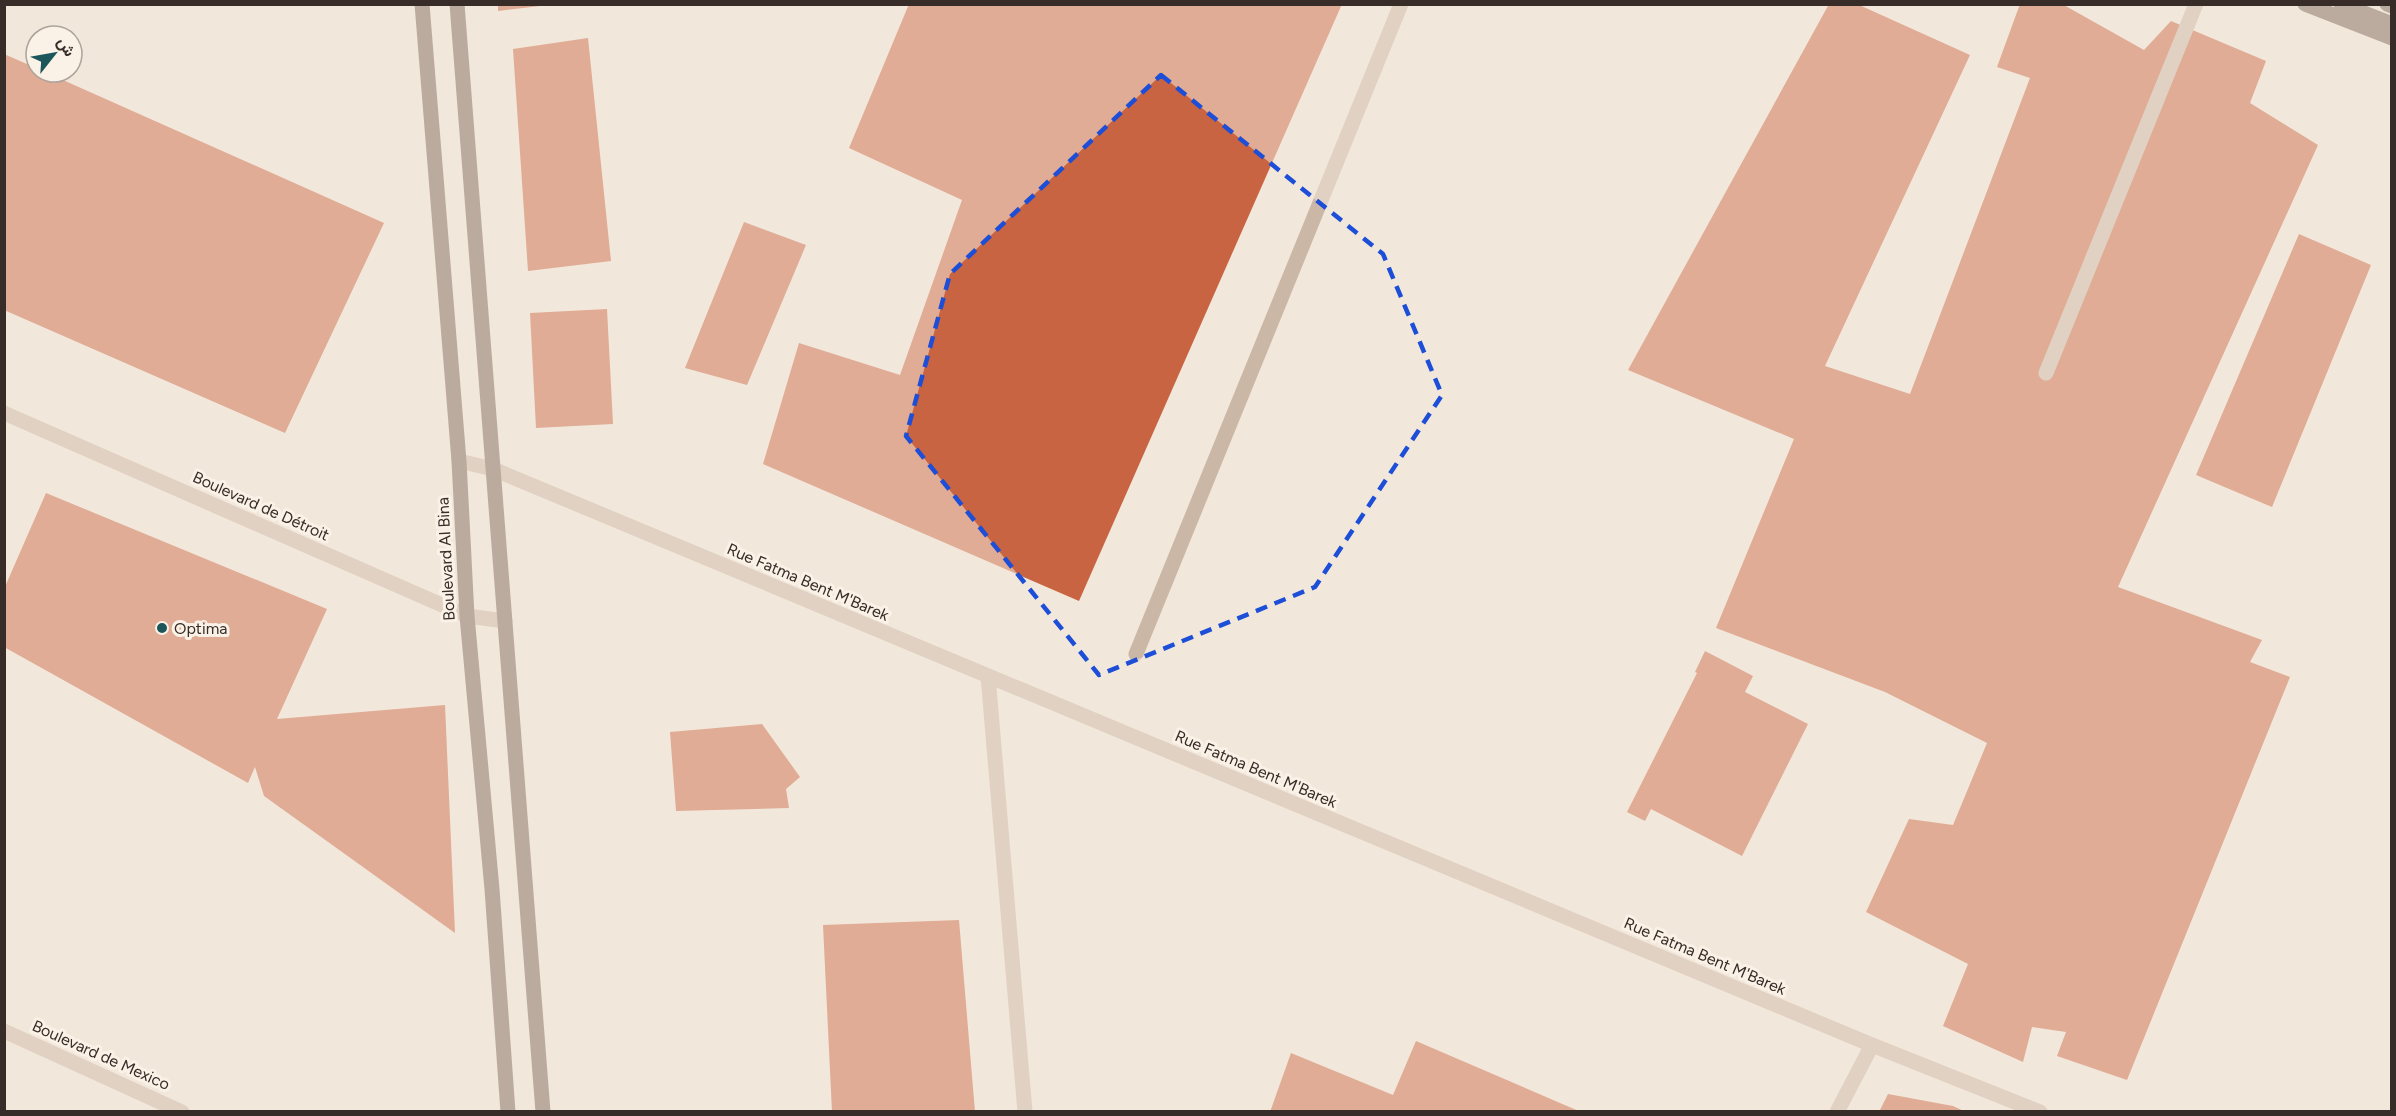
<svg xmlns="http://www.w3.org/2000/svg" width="2396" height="1116" font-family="Figtree,Vazirmatn,sans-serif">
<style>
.building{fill:#c96442}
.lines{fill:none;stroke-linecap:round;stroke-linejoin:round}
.minor{stroke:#cbb7a6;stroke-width:15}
.major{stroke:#796358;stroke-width:15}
.marked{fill:none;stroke:#1d4ed8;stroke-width:4.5;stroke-dasharray:12 8;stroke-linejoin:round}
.poi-dot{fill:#1c555a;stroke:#faf2e7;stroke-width:2}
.labels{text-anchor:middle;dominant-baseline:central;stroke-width:6;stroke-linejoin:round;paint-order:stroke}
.street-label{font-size:16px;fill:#372c27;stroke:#faf2e7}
.poi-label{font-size:16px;fill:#372c27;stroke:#faf2e7;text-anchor:start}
</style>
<rect width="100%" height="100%" fill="#f2e7db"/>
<path class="building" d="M498 4H540V6L498 11Z
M909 4H1342L1079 601 763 464 799 343 900 375 962 200 849 148Z
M1829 4H1857L1970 55 1825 366 1910 394 2030 78 1997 67 2020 4H2062L2144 50 2171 21 2266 61 2250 103 2318 145 2118 587 2262 640 2250 662 2290 677 2127 1080 2057 1056 2066 1032 2032 1027 2023 1062 1943 1026 1968 964 1866 912 1909 819 1953 825 1987 743 1885 692 1716 628 1794 439 1628 370Z
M588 38 611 261 528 271 513 49Z
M4 54 36 68V72H45L384 223 285 433 4 310Z
M744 222 806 245 747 385 685 368Z
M2299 234 2371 265 2272 507 2196 475Z
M607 309 613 424 536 428 530 313Z
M46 493 327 609 277 719 445 705 455 933 264 796 255 767 248 783 4 647V589Z
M1705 651 1753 676 1745 692 1808 724 1742 856 1651 809 1645 821 1627 812 1697 673 1695 672Z
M762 724 800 777 786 789 789 808 676 811 670 732Z
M959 920 975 1112H832L823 925Z
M1416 1041 1581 1112H1270L1291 1053 1393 1095Z
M1888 1094 1953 1106 1966 1112H1879Z"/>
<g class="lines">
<path class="minor" d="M2046 373 2196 4
M4 413 467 616 505 621
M459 461 493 469 1872 1045 2040 1112
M1136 654 1401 4
M988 676 1025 1112
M4 1031 182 1112
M1837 1112 1872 1045"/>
<path class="major" d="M422 4 459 461 467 616 492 889 508 1112
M457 4 543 1112
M2305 4 2392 38
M2341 4 2392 24
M2387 4 2392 6"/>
</g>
<path d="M0 0H2396V1116H0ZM1161 75 1383 254 1442 395 1315 587 1099 675 906 436 950 274Z" fill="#f2e7db" fill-opacity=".55" fill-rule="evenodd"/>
<path class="marked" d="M1161 75 1383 254 1442 395 1315 587 1099 675 906 436 950 274Z"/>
<circle class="poi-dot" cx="162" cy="628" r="6"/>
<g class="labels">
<g class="street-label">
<text transform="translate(261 506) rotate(24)">Boulevard de Détroit</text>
<text transform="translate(446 559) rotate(-93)">Boulevard Al Bina</text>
<text transform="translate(808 582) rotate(23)">Rue Fatma Bent M'Barek</text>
<text transform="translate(1256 769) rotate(23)">Rue Fatma Bent M'Barek</text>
<text transform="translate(1705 956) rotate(23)">Rue Fatma Bent M'Barek</text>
<text transform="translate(101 1055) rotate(24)">Boulevard de Mexico</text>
</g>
<g class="poi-label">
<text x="174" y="628">Optima</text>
</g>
</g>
<rect width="2396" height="1116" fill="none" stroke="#372c27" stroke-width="12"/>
<g transform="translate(54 54) rotate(59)"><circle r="28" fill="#faf2e7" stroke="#aca39a" stroke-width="1.5"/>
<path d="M0-4.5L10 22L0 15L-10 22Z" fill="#1c555a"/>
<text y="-9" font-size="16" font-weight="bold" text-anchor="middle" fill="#372c27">ش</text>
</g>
</svg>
